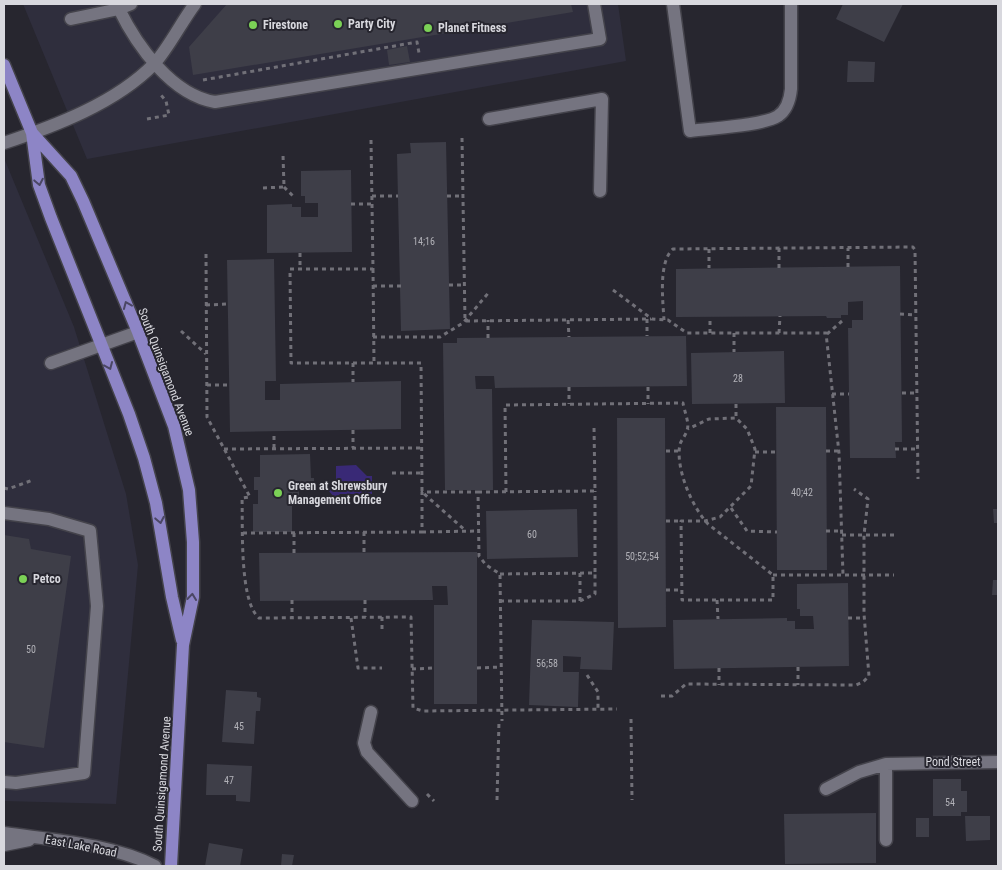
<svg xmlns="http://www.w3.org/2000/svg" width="1002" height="870" font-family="'Roboto Condensed',sans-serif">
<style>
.built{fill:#2f2e3d}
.water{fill:#392976}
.building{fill:#3e3e48}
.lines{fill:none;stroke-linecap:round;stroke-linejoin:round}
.minor-casing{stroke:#44434b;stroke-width:15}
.major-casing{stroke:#44434b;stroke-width:15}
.path{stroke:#717078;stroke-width:3;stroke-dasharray:4 4;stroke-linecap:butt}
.minor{stroke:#757480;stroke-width:12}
.major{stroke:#8d85c6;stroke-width:12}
.oneway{stroke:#4b4764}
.poi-dot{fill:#7bd156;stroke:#27262f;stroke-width:2}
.labels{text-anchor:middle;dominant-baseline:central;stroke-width:4;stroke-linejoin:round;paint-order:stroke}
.number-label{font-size:10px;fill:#b2b2b8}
.poi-label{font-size:12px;font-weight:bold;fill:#d8d8de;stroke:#27262f;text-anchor:start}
.street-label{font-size:12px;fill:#d8d8de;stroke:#27262f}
</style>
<rect width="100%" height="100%" fill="#27262f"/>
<path class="built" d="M23 4H618L626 61 87 159Z
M4 158 74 327 126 494 138 565 116 804 4 801Z"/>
<path class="water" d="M356 465 367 476H372V494H340L335 498 327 489 336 482V466Z"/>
<path class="building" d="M227 4H571L573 12 193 75 189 47Z
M843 4H903L884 42 836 19Z
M407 46 410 62 389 65 387 50Z
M848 61 875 62 874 82H847Z
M446 142 450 329 401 331 397 154 411 153 410 143Z
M351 170 352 252 267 253V205L292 204V207H301V217H318V203H305V196H301V171Z
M274 259 276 381H265V400H280V384L401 381V429L230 432 227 260Z
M900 266 902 442H895L896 458H850L848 328H852V320H863V301L848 302V315H841V318H827L826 316 676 317V269Z
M686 336 687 386 495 388 494 376H475L476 389H492L493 490H445L443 343H457V338Z
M784 351 785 403 692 404 691 353Z
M776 407H826L827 570H777Z
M617 418H665L666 627 618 628Z
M310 454 311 478H314V488L299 489V496L308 495V505H292V532H253V504H258V490H254V477H260V455Z
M577 509 578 557 487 559 486 511Z
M993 509H998V523H994Z
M4 535 29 539 31 549 71 556 44 748 4 742Z
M477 552V704H434V605H448L447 586H432L433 600 260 601 259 553Z
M993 580H998V595H992Z
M848 583 849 666 674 669 673 620 787 618V621H795V629H814L813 616H800V609H797V584Z
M532 620 614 622 612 670 580 669 581 657 563 656V672H579L578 707 529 705Z
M226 690 257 692V697L261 698 260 711H256L254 744 222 742Z
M207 764 252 766 250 802 236 801V795H206Z
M933 779H961V791H967V812H961V816H933Z
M876 813V863L785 864 784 814Z
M965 816H990V840L966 841Z
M916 818H929V837H916Z
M209 843 243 849 240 866H205Z
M282 854 294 855 292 866H281Z"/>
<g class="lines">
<defs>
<path id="minor" d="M673 4 690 131C710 128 762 126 778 116 787 110 790 99 791 89V4
M119 9C137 46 172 95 215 102L600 39 594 4
M71 19 119 9 131 4
M489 119 602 99 600 191
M4 143C55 126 116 103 154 64 168 49 182 21 195 4
M51 363 138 332
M4 513 49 519 90 531 97 606 84 773 16 783 4 782
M371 712 364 743 367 752 412 801
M826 789 859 772 886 764 998 762
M4 833C52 840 112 844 155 866
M886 840V764
M4 845 29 840"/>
<path id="major" d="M4 65 32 133 39 185 51 218 129 414 144 458 156 503 172 597 182 640
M32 133 71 176 83 201 138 332 174 426 189 490 193 542V597L183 645 171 866"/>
</defs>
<use href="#minor" class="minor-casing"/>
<use href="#major" class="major-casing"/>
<path class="path" d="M203 80 417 42 419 53
M147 119 169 115 166 101 161 95
M462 138 465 321 651 319
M371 140 373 269H290L291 363H421L422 492 466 531
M284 187 295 198
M263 188 284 187 283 155
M372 196H398
M447 196H463
M351 204H372
M779 248V268
M709 249V268
M300 253V269
M206 254 207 417 250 497 242 498C243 526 239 601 259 618L411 617 413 708 423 711 617 709
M848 267V248
M373 269 374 363
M449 285H465
M373 286H401
M613 290 652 319 668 320 687 333H826L839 453 843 575
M206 305 228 304
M900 314 916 315
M647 319V336
M568 320 569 337
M664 320C663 302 658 262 673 249L913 247 915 250 918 479
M181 331 206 354
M710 333V317
M734 333V352
M779 333 780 316
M827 334 842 321
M373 337H440L463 323 490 291
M488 338V320
M353 363V382
M207 385H229
M569 387V404
M648 387V404
M902 393H917
M832 394H849
M736 404V418
M353 430V448
M274 448V432
M224 449 421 448
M895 449H917
M666 451H680
M826 451H839
M755 452H776
M392 473H422
M4 488 8 489 33 480
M478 492 595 491 594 427
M506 492 505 405 683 403C684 410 690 424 687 430 686 435 682 439 680 444 675 468 692 507 708 524L773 575V600H682L681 521H705L720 517 751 486 755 449 747 429 736 418 709 419 688 429
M731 508 747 531 777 532
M666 521H681
M826 531H842
M364 532V553
M422 532 479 531
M243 533 422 532V492H478L479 556 486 565 500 574 502 721
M294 533V553
M842 535H895
M580 573V601
M500 574 595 573V491
M773 575H894
M666 590H682
M292 600V618
M365 600V617
M717 600 718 619
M500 601H580L595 594V573
M382 617V631
M351 618 358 668H382
M848 618H865
M798 667V685
M477 668 501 667
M719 668V685
M412 669 434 668
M587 675 598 692V709
M661 696H672L686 684 856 685 863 682 869 676 864 614V535L868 499 854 489
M631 719 632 800
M427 794 434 801
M497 800 499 721"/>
<use href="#minor" class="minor"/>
<use href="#major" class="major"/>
</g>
<defs><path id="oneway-chevron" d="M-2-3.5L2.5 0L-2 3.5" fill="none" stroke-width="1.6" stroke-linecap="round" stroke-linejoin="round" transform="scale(1.25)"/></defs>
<g class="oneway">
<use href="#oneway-chevron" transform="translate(39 182) rotate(79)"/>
<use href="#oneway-chevron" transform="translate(127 305) rotate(-113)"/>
<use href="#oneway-chevron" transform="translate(109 366) rotate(67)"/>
<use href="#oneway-chevron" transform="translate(160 520) rotate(79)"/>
<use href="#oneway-chevron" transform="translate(192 597) rotate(-84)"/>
</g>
<g class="poi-dot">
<circle cx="338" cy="24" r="5"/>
<circle cx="253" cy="25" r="5"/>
<circle cx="428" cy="28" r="5"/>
<circle cx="278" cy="493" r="5"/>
<circle cx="23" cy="579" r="5"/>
</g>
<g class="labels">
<g class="number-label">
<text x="424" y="241">14;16</text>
<text x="738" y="378">28</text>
<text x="802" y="492">40;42</text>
<text x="532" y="534">60</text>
<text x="642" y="556">50;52;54</text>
<text x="31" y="649">50</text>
<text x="547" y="663">56;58</text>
<text x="239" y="726">45</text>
<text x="229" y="780">47</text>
<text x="950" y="802">54</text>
</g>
<g class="poi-label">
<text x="348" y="24">Party City</text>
<text x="263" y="25">Firestone</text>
<text x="438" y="28">Planet Fitness</text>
<text x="288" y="486">Green at Shrewsbury<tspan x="288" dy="14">Management Office</tspan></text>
<text x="33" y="579">Petco</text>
</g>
<g class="street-label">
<text transform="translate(166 372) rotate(69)">South Quinsigamond Avenue</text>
<text x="953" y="762">Pond Street</text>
<text transform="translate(162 784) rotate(-86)">South Quinsigamond Avenue</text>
<text transform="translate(81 846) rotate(11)">East Lake Road</text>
</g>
</g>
<rect width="1002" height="870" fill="none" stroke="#d8d8de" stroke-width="10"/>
</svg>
